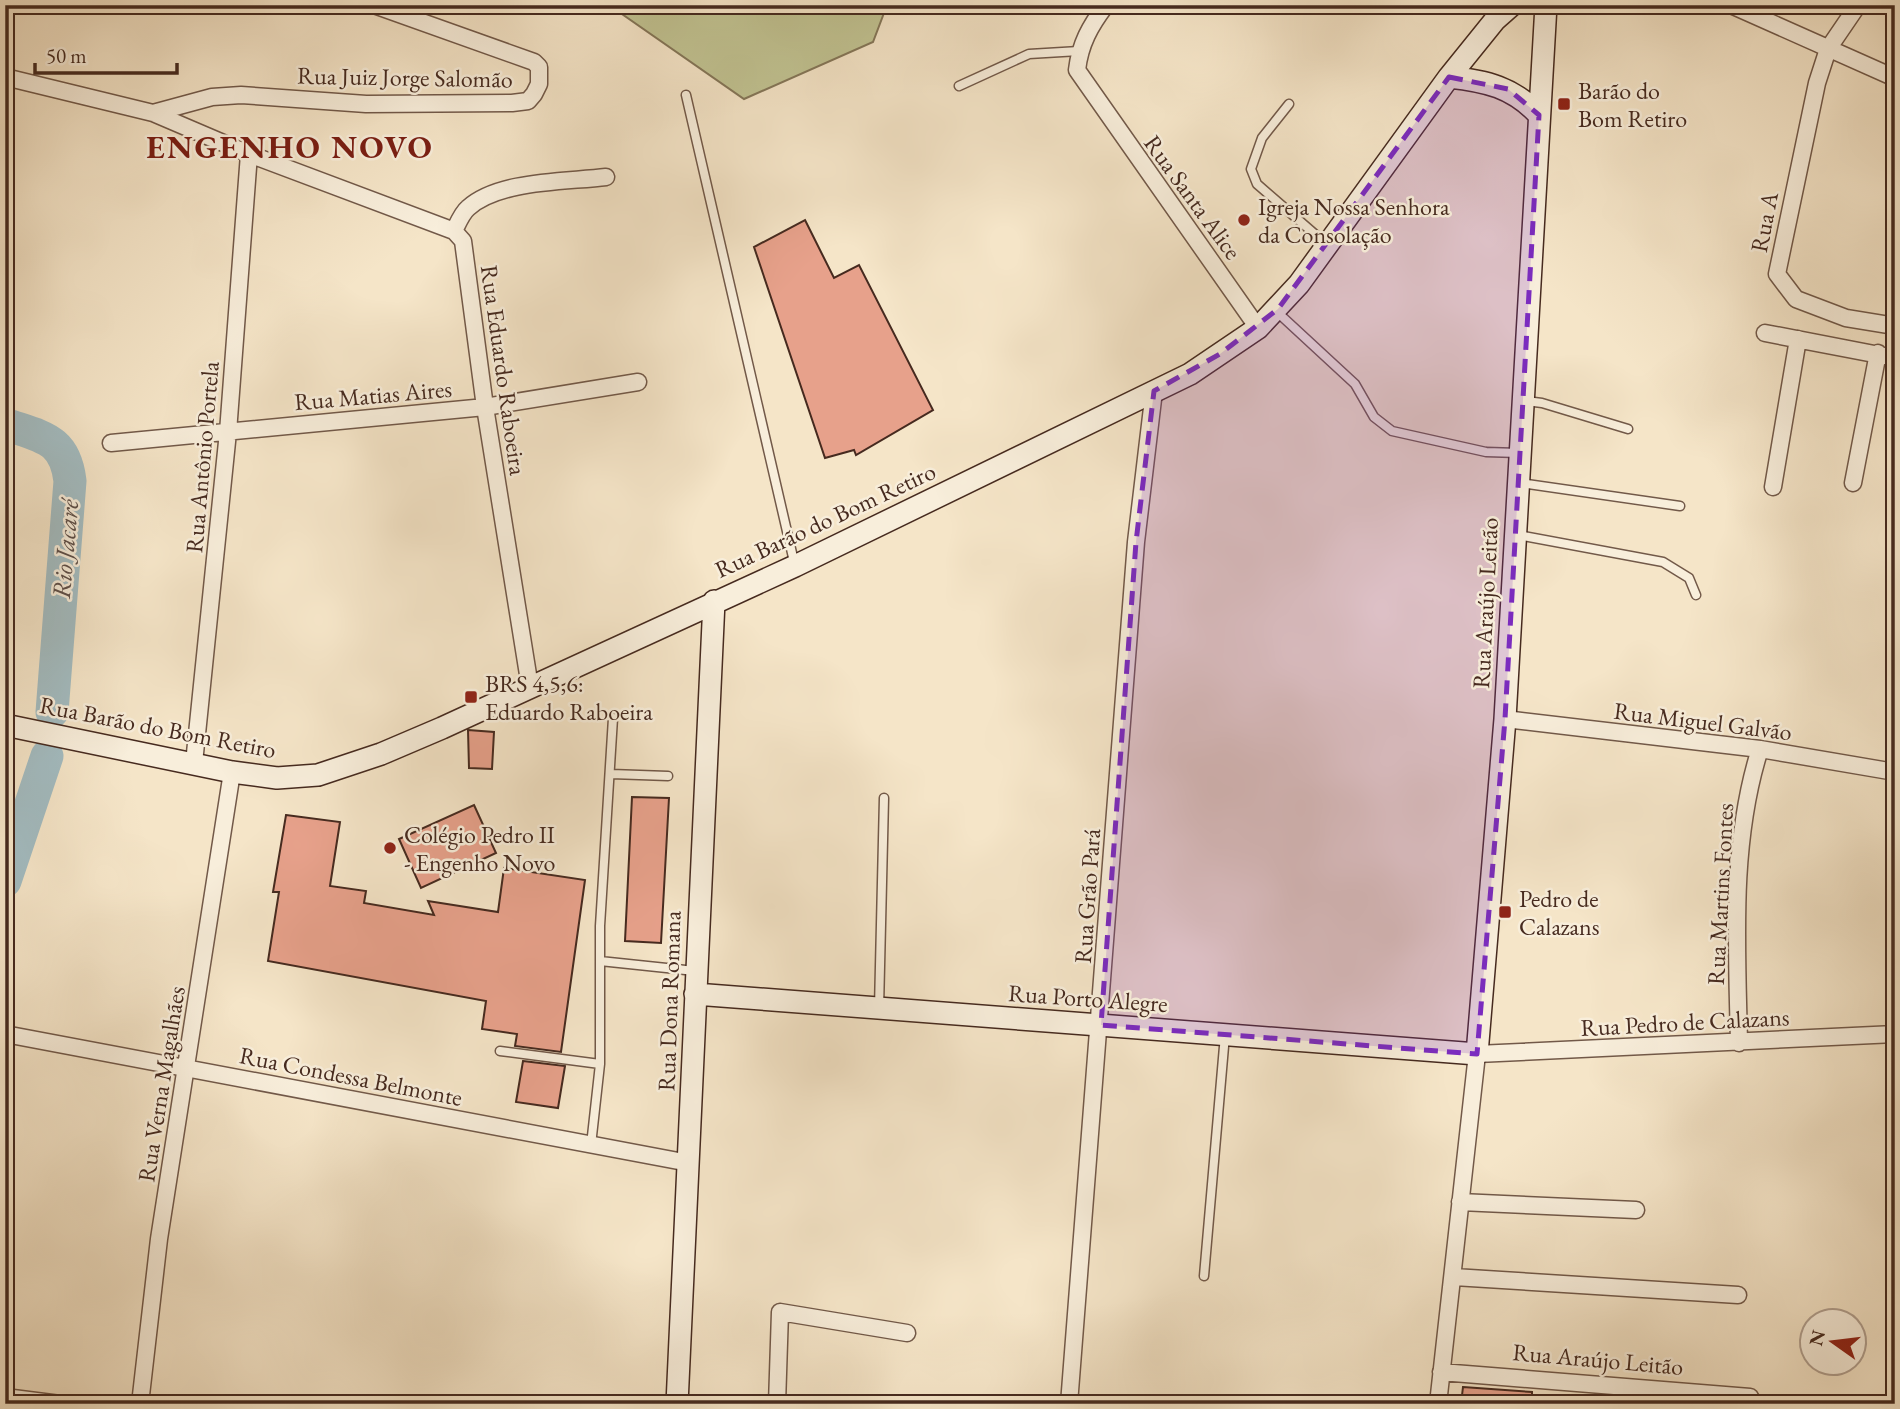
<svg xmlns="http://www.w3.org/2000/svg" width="1900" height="1409" font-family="'EB Garamond',serif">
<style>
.green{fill:#c1c392;stroke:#847658;stroke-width:2}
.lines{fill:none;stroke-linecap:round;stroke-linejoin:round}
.river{stroke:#a3bcc1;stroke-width:33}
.building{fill:#e7a18b;stroke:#462a1f;stroke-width:2}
.lane-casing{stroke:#725949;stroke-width:11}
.street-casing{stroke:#725949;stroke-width:19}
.secondary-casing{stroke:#462a1f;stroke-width:24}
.lane{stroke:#f8eedb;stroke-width:8}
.street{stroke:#f8eedb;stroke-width:16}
.secondary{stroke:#f8eedb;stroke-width:21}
.marked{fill:#7b2cbf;fill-opacity:0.2;stroke:#7b2cbf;stroke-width:5;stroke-dasharray:14 9;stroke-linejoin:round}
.poi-dot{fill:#8f2418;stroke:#f8eedb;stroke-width:2.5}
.labels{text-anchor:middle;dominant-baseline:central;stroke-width:5;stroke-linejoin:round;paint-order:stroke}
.street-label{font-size:24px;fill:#462a1f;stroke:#f8eedb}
.poi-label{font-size:24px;fill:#462a1f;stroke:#f8eedb;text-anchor:start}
.water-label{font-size:26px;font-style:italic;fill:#5d4e48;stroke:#f8eedb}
.district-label{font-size:32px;font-weight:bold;letter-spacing:2px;fill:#7a1f14;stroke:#f8eedb}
</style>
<rect width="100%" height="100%" fill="#f5e5c8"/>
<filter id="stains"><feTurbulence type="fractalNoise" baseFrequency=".00286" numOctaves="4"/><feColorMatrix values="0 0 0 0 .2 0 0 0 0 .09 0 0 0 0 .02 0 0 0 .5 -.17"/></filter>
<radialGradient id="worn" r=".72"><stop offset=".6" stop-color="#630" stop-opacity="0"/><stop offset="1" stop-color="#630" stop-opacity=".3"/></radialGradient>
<path class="green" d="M609 5H887L873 42 744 99Z"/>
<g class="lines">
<path class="river" d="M5 424C42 437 65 438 70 481L52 712
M5 881 47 756"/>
</g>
<path class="building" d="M805 220 834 278 859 265 933 410 856 455 854 450 825 458 754 247Z
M468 730 494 732 492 769 469 768Z
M632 797 669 798 661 943 625 941Z
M474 805 496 853 421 888 399 839Z
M286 815 340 822 330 886 366 891 364 903 434 915 428 901 498 912 504 868 585 880 561 1052 515 1046 517 1034 482 1029 486 1001 268 961 279 892H273Z
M523 1061 565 1066 558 1108 516 1102Z
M1463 1387 1532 1392V1404H1461Z"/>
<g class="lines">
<defs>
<path id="lane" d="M959 86 1029 54 1079 51
M686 95 795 566
M1289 104 1262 138 1251 169 1257 184 1325 243
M1276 311 1355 384 1374 417 1392 431 1486 452 1519 453
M1526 401 1542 403 1628 429
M1521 483 1680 506
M1518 535 1663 562 1689 578 1696 595
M611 774 668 776
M600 961 695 971
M879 1008 884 798
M500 1051 600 1064
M591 1145 600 1064V926L613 718
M1204 1276 1225 1035"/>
<path id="street" d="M1106 5C1090 26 1080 44 1077 70L1258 328
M1731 5 1895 78
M1858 5 1828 49 1817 83 1777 274 1796 299 1846 318 1895 326
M5 13 7 5
M5 77 153 113 249 154 454 231 463 241 485 407 530 687
M153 113 212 97 241 95 366 104 512 103 528 101 534 94 539 84V67L534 62 374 5
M454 231C458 223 462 213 468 208 499 180 566 182 606 177
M1765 333 1895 358
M111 443 485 407 638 382
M1853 483 1878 353
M1773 487 1798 339
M1505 719 1760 749 1895 772
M194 763 228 432 249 154
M5 1034 689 1163
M1739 1043C1737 946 1730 843 1760 749
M1460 1202 1636 1210
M1454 1277 1738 1295
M1441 1372 1750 1397
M5 1397 60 1404
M140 1404 159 1239 232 772
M777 1404 780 1312 907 1333
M1069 1404 1136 542 1154 391
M1438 1404 1477 1054 1895 1034"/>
<path id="secondary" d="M1449 77C1486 81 1513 87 1539 115
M5 725 232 772 277 778 318 775 381 754 442 728 795 566 1190 374 1258 328 1299 284 1449 77 1495 20 1512 5
M695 994 1477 1054 1505 719 1546 5
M677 1404 714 601"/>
</defs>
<use href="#lane" class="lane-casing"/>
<use href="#street" class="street-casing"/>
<use href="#secondary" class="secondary-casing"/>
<use href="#lane" class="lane"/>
<use href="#street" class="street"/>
<use href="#secondary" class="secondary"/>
</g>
<path class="marked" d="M1449 77 1508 89 1539 115 1505 719 1477 1054 1101 1025 1136 542 1154 391 1220 354 1278 309Z"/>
<g class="poi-dot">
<rect x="1557" y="97" width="14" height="14" rx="3.5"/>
<circle cx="1244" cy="220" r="7"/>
<rect x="464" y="690" width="14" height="14" rx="3.5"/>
<circle cx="390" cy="848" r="7"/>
<rect x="1498" y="905" width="14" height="14" rx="3.5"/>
</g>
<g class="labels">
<g class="street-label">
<text transform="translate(405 77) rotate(1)">Rua Juiz Jorge Salomão</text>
<text transform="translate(1193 197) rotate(54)">Rua Santa Alice</text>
<text transform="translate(1764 222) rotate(-79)">Rua A</text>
<text transform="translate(504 370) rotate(82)">Rua Eduardo Raboeira</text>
<text transform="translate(373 395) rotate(-5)">Rua Matias Aires</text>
<text transform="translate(202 457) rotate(-85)">Rua Antônio Portela</text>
<text transform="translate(825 520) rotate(-25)">Rua Barão do Bom Retiro</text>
<text transform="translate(1485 603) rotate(-87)">Rua Araújo Leitão</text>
<text transform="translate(1703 721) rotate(7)">Rua Miguel Galvão</text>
<text transform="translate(158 727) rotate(11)">Rua Barão do Bom Retiro</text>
<text transform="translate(1720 894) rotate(-87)">Rua Martins Fontes</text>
<text transform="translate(1087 896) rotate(-86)">Rua Grão Pará</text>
<text transform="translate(1088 998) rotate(4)">Rua Porto Alegre</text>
<text transform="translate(669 1001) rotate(-88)">Rua Dona Romana</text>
<text transform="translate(1685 1022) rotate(-3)">Rua Pedro de Calazans</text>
<text transform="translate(351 1076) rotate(11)">Rua Condessa Belmonte</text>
<text transform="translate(161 1084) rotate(-81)">Rua Verna Magalhães</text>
<text transform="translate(1598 1359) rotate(5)">Rua Araújo Leitão</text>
</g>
<g class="poi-label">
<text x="1578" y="90">Barão do<tspan x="1578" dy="28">Bom Retiro</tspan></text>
<text x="1258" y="206">Igreja Nossa Senhora<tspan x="1258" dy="28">da Consolação</tspan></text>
<text x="485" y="683">BRS 4,5,6:<tspan x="485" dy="28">Eduardo Raboeira</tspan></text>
<text x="404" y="834">Colégio Pedro II<tspan x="404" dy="28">- Engenho Novo</tspan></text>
<text x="1519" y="898">Pedro de<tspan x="1519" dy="28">Calazans</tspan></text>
</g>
<g class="water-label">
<text transform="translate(65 549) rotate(-85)">Rio Jacaré</text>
</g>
<g class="district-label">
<text x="290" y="147">ENGENHO NOVO</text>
</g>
</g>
<rect width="1900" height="1409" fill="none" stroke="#f5e5c8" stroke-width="28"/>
<rect x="7" y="7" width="1886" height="1395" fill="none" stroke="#462a1f" stroke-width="3.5"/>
<rect x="14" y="14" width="1872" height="1381" fill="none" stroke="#462a1f" stroke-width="2"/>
<g transform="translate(1833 1342) rotate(284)"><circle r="33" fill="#f8eedb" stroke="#b1a090" stroke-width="2"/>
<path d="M0-5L12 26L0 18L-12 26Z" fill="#8f2418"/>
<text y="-10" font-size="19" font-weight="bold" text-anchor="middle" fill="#462a1f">N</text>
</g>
<path d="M35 63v10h142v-10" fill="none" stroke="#462a1f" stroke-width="3.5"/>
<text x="46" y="63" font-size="21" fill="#462a1f" stroke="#f8eedb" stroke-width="5" paint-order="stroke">50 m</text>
<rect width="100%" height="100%" filter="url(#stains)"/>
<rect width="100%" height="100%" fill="url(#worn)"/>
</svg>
